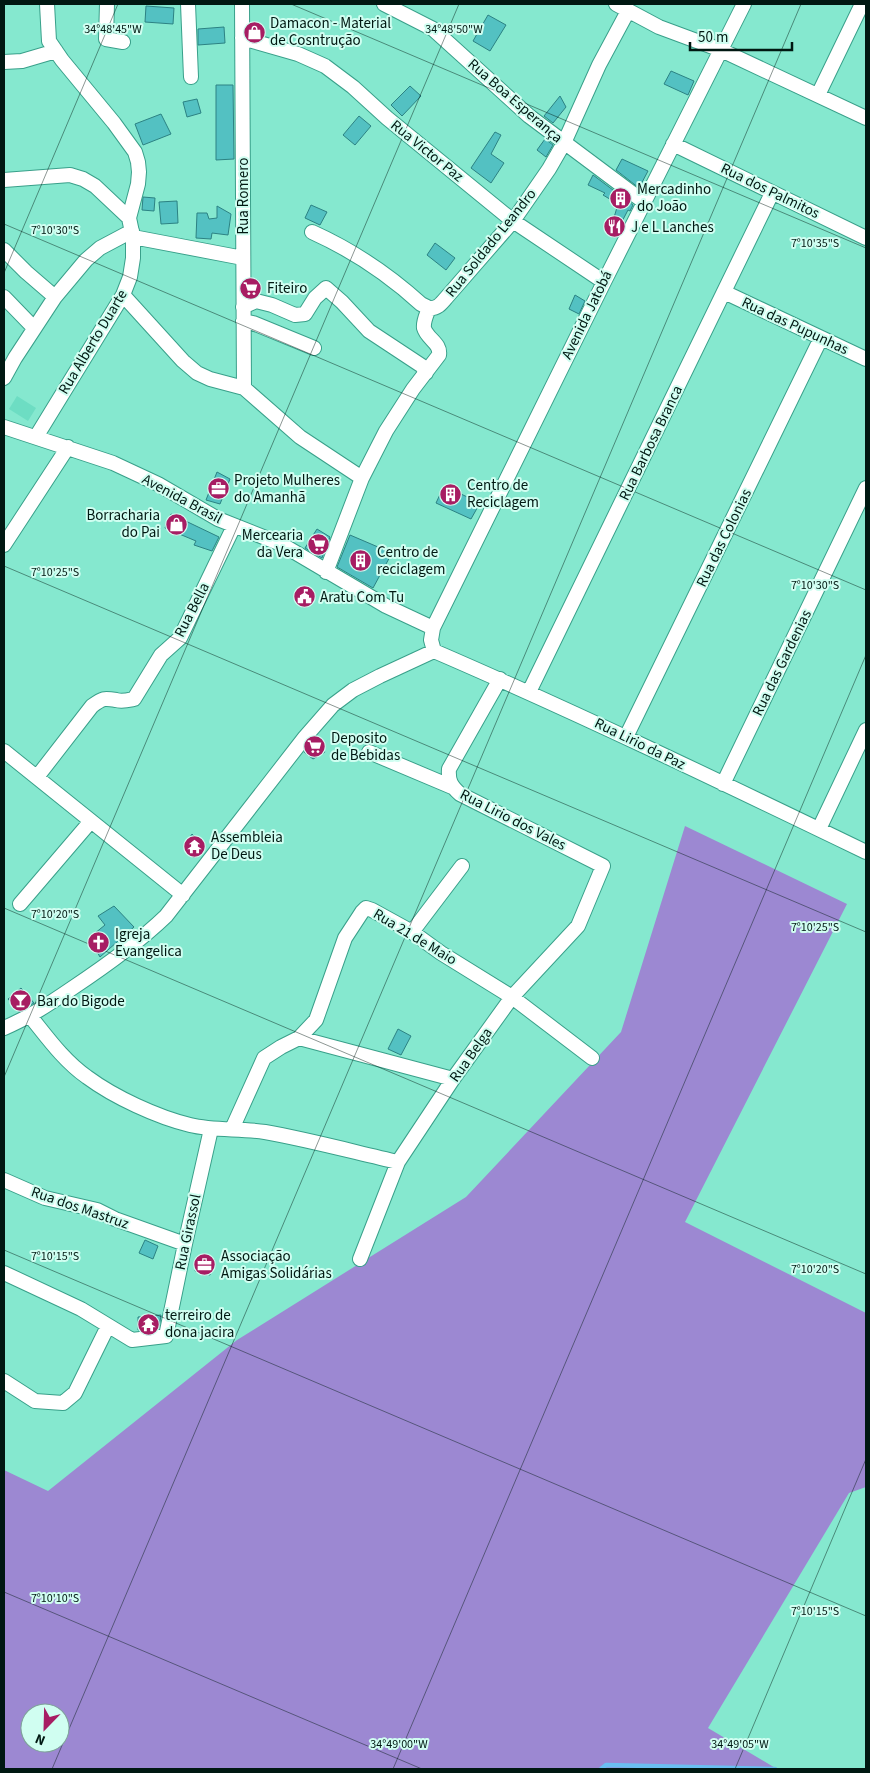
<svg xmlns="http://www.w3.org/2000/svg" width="870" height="1773" font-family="'Source Sans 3',sans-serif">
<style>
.built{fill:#6dddc3}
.forest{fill:#9c88d2;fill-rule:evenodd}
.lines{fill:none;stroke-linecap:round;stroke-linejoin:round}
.stream{stroke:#6abff1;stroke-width:4.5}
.building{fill:#53c1c2;stroke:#2c8283}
.minor-casing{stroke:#39a08a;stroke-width:16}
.minor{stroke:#fff;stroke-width:14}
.ticks{fill:none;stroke:#001812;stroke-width:1;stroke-opacity:0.45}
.labels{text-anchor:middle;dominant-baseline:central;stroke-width:4;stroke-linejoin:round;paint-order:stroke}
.poi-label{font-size:15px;fill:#001812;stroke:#d0fef1;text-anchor:start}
.street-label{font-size:15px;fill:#001812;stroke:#d0fef1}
.ticks-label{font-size:12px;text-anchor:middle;fill:#001812;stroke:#d0fef1;stroke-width:4;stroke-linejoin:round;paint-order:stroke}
</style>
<rect width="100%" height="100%" fill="#85e8cf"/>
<path class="built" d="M17 396 36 408 28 421 9 409Z"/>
<path class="forest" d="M685 826 847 904 685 1222 866 1313V1487L849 1493 708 1728 777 1769H4V1470L48 1491 237 1340 466 1197 621 1032ZM30 1713H60V1743H30Z"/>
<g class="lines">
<path class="stream" d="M601 1769 606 1765 775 1769"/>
</g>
<path class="building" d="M146 6 174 8 173 24 145 22Z
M488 15 506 25 490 51 473 41Z
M251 26 259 27V34L251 31Z
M224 27 225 43 198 45V29Z
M671 71 694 81 688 95 664 84Z
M216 85H233L234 159 216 160Z
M410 86 421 96 402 116 391 105Z
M560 96 566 107 553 123 544 116Z
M197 99 201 113 187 117 183 102Z
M161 114 171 134 143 145 135 124Z
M359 116 371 126 355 145 343 135Z
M495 132 501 135 491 154 504 163 491 183 471 168Z
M545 139 553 145 546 157 537 150Z
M622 159 648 171 639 188 616 170Z
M593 175 633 205 630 211 628 210 616 233 610 231 618 204 603 195 605 193 588 185Z
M143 197 155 198 154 211 142 210Z
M177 201 178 223 161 224 159 202Z
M311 205 327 212 320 225 305 218Z
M217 206 231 214 228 235 212 233 211 239 196 238 197 213H207L209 219 217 218Z
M435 243 455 258 446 270 427 255Z
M575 295 585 301 579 314 569 309Z
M217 472 230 479 220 504 206 500Z
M444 486 480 503 471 519 436 503Z
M171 514 219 537 212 551 194 545 196 541 165 528Z
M317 529 330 537 322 558 305 548Z
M350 535 392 553 373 588 337 567Z
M316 741 325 752 313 759 304 752Z
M192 834 204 846 194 858 185 845Z
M114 906 134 927 100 957 89 938 105 925 98 916Z
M21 988 34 1003 19 1011 8 999Z
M398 1029 411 1036 401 1055 388 1049Z
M145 1240 158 1246 153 1259 139 1253Z
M199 1256 214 1259 210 1275 195 1271Z
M161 1315 159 1328 138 1330V1317Z"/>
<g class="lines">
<defs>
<path id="minor" d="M107 4 106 39 123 42
M188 4 191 77
M242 4 244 388
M384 4 433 29 529 116 644 202
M616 4 659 27 721 50 866 118
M744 4 604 282 433 628 431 640 434 651C580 714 723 783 866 852
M242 38 298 54 325 66 353 87 387 118 513 221 604 282
M4 62 22 61 56 51
M818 95 862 4
M673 144 866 238
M4 180 70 175 83 179 95 186 129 218
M312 232C352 250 388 274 421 304L429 308
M133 237 243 258
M4 250 26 272 55 297
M724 292 866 359
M123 295 183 361 197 373 210 379 244 388 300 437 362 478
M4 297 34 328
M243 307 256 301 272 305 295 315 305 314 315 298 326 288 342 302 369 331 422 366 426 373
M243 321 253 323 314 348
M4 378 15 358 55 297 86 260 100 248 132 231
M4 427 113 463 158 484 218 519 281 544 386 606 433 628
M36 437 123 295 130 277 133 258V237L129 218 138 184 139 172 138 162 135 152 114 123 62 60 49 41 47 4
M4 545 68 447
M326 572 362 478 386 431 413 389 439 355C441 343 427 339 424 328 423 321 427 314 429 308 437 309 441 304 446 298L513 221 549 169 564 143 599 65 628 11
M529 692 772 193
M626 737 821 338
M4 751 183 895
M369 752 452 787
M37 777 92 706C103 698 104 698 116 700 122 702 129 700 134 699L161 655 180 638 234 526
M723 784 866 488
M819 829 866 730
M20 904 91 821
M412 932 462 866
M30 1016C47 1037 64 1061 87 1077 114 1097 157 1117 190 1125 214 1131 240 1128 265 1132 310 1140 354 1152 398 1162
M4 1028C28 1018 49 1004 71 989 104 967 137 944 166 916L305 737 333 705 353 690 380 676 434 651
M299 1038 316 1020 345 938 362 912 366 908 372 910 412 932 441 953 512 997 592 1058
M232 1129 264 1058 281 1047 299 1038 453 1079
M4 1180 45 1198 97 1210 115 1219 185 1244
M360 1259 398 1162 453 1079 512 997 578 926 603 866 460 794C451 786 448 781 449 769L500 679
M4 1273 81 1309 132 1340 166 1336 185 1244 211 1129
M4 1381 35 1401 63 1403 75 1393 108 1326"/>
</defs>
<use href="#minor" class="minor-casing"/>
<use href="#minor" class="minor"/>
</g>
<path class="ticks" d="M291 4 866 248M4 224 866 590M4 273 118 4M4 566 866 932M4 908 866 1274M4 1077 459 4M4 1250 866 1616M4 1592 422 1769M52 1769 801 4M393 1769 866 655M735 1769 866 1459"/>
<defs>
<symbol id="shop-disc" viewBox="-11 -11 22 22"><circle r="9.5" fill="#a71d63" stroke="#d0fef1"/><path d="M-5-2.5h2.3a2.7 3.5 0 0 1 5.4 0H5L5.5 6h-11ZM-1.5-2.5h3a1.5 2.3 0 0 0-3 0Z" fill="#fff"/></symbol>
<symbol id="building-disc" viewBox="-11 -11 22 22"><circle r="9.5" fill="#a71d63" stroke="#d0fef1"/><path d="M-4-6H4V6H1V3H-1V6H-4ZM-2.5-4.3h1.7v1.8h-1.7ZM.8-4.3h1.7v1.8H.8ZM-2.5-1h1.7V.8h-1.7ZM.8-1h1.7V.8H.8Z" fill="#fff"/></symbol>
<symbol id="restaurant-disc" viewBox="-11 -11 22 22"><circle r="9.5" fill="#a71d63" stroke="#d0fef1"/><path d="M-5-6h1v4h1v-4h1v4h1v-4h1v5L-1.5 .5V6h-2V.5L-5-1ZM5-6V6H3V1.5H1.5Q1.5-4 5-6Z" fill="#fff"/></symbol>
<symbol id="supermarket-disc" viewBox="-11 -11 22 22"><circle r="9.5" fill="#a71d63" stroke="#d0fef1"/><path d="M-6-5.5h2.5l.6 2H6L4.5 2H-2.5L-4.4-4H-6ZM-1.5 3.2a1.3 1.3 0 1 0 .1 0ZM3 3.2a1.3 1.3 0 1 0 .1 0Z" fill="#fff"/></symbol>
<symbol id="office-disc" viewBox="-11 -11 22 22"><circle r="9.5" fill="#a71d63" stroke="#d0fef1"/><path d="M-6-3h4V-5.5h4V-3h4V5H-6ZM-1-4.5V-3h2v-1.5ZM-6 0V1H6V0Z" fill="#fff"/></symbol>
<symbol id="civic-disc" viewBox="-11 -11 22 22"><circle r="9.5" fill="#a71d63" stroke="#d0fef1"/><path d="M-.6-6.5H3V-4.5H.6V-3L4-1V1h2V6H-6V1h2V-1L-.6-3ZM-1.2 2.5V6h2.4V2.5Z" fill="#fff"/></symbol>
<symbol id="temple-disc" viewBox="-11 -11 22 22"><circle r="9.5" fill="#a71d63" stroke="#d0fef1"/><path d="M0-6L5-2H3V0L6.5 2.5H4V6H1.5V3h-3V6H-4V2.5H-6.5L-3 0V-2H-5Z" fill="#fff"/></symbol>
<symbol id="church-disc" viewBox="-11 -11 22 22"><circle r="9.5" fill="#a71d63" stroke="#d0fef1"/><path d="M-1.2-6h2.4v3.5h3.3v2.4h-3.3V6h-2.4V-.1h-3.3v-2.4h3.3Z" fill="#fff"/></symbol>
<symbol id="bar-disc" viewBox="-11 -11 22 22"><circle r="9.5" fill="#a71d63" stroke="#d0fef1"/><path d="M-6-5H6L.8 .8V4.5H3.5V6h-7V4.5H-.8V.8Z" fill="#fff"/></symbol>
</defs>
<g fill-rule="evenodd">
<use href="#shop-disc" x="242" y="20" width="25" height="25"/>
<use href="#building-disc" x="608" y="186" width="25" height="25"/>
<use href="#restaurant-disc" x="602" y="214" width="25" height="25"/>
<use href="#supermarket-disc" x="238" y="276" width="25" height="25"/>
<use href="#office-disc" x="206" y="476" width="25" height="25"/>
<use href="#building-disc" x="438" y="482" width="25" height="25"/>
<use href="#shop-disc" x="164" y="512" width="25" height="25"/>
<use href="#supermarket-disc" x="306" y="532" width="25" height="25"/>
<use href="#building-disc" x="348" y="548" width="25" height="25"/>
<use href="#civic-disc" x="292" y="584" width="25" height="25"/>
<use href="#supermarket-disc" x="302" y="734" width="25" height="25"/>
<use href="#temple-disc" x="182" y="834" width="25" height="25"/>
<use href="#church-disc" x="86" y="930" width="25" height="25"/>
<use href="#bar-disc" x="8" y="988" width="25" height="25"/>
<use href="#office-disc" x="192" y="1252" width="25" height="25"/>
<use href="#temple-disc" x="136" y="1312" width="25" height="25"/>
</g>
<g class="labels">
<g class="poi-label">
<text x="270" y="23">Damacon - Material<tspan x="270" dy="17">de Cosntrução</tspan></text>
<text x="637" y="189">Mercadinho<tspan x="637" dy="17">do João</tspan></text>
<text x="631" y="227">J e L Lanches</text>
<text x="267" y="288">Fiteiro</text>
<text x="234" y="480">Projeto Mulheres<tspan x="234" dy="17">do Amanhã</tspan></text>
<text x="467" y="485">Centro de<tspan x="467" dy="17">Reciclagem</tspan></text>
<text x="160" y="515" text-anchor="end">Borracharia<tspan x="160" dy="17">do Pai</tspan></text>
<text x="303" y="535" text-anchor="end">Mercearia<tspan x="303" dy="17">da Vera</tspan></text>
<text x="377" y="552">Centro de<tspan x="377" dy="17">reciclagem</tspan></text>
<text x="320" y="597">Aratu Com Tu</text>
<text x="331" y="738">Deposito<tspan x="331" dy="17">de Bebidas</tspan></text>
<text x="211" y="837">Assembleia<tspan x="211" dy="17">De Deus</tspan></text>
<text x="115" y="934">Igreja<tspan x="115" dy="17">Evangelica</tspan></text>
<text x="37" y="1001">Bar do Bigode</text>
<text x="221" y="1256">Associação<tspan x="221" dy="17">Amigas Solidárias</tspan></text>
<text x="165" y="1315">terreiro de<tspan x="165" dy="17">dona jacira</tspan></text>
</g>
<g class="street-label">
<text transform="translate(515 101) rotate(41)">Rua Boa Esperança</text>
<text transform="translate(427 151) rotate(39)">Rua Victor Paz</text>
<text transform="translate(770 191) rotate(26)">Rua dos Palmitos</text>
<text transform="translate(243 196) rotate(-90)">Rua Romero</text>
<text transform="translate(491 243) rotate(-51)">Rua Soldado Leandro</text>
<text transform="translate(587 315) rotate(-64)">Avenida Jatobá</text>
<text transform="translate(795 326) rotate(25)">Rua das Pupunhas</text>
<text transform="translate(93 342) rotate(-59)">Rua Alberto Duarte</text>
<text transform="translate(651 443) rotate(-64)">Rua Barbosa Branca</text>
<text transform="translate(182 499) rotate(28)">Avenida Brasil</text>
<text transform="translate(724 538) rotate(-64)">Rua das Colonias</text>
<text transform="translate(192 610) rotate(-63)">Rua Bella</text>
<text transform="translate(782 663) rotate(-64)">Rua das Gardenias</text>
<text transform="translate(640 744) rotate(26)">Rua Lirio da Paz</text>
<text transform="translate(513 820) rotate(27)">Rua Lirio dos Vales</text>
<text transform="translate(415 937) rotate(31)">Rua 21 de Maio</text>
<text transform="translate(471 1055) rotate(-55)">Rua Belga</text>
<text transform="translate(80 1208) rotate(19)">Rua dos Mastruz</text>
<text transform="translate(188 1232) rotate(-78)">Rua Girassol</text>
</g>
</g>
<g class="ticks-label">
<text x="454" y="33">34°48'50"W</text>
<text x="113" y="33">34°48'45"W</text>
<text x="55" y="234">7°10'30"S</text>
<text x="815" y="247">7°10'35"S</text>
<text x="55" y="576">7°10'25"S</text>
<text x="815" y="589">7°10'30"S</text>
<text x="55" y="918">7°10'20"S</text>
<text x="815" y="931">7°10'25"S</text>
<text x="55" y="1260">7°10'15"S</text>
<text x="815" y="1273">7°10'20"S</text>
<text x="55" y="1602">7°10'10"S</text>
<text x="815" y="1615">7°10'15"S</text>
<text x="399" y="1748">34°49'00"W</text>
<text x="740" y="1748">34°49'05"W</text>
</g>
<rect width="870" height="1773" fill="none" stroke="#001812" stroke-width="10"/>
<g transform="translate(45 1728) rotate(203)"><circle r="24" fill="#d0fef1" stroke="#7da298"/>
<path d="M0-4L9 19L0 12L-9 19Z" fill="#a71d63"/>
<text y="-8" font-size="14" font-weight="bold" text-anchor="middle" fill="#001812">N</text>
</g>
<path d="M690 42v8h102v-8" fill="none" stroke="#001812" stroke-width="2.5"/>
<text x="698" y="42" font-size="15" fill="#001812" stroke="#d0fef1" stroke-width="4" paint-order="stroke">50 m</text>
</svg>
